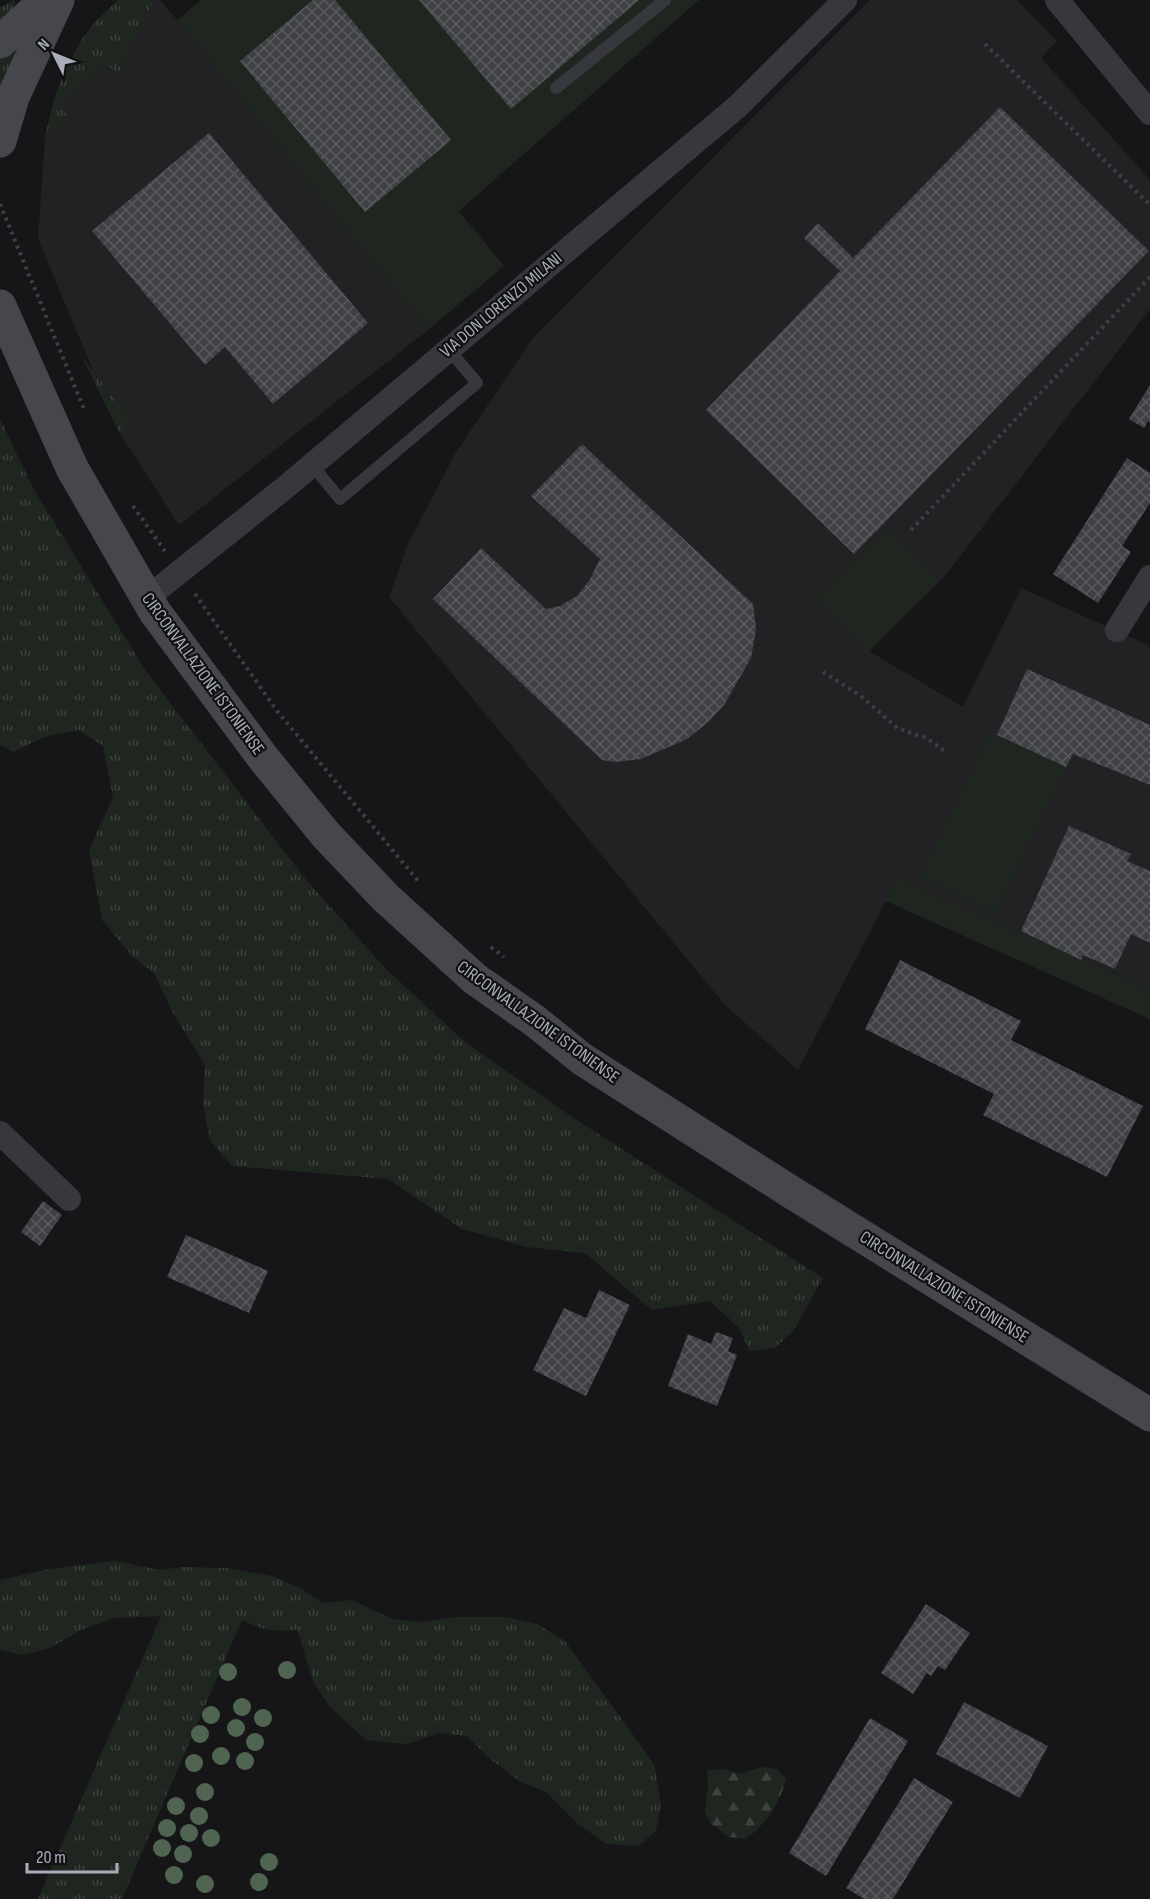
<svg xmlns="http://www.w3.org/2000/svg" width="1150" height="1899" font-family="'Sofia Sans Condensed',sans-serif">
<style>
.built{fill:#222225}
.grass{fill:url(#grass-tufts)}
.forest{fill:url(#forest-firs)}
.pitch{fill:#1e261f}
.building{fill:url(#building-cross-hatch)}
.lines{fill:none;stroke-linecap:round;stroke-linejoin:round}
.path{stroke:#3d3f44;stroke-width:4;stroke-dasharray:3 4.5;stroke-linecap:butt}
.service{stroke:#37383d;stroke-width:12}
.minor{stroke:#37383d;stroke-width:24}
.secondary{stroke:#45474d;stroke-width:33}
.tree{fill:#506452}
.labels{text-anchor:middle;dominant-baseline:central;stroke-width:4.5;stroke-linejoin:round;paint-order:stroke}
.street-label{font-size:18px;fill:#a8adb8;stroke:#111113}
</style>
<defs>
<pattern id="grass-tufts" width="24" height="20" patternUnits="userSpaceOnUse" patternTransform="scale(1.5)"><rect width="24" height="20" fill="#1e261f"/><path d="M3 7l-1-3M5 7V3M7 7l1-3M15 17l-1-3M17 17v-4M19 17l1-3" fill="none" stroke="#3c433d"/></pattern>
<pattern id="forest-firs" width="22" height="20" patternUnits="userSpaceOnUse" patternTransform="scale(1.5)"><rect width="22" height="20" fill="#1e261f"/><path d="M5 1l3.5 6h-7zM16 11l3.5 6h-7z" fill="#3c433d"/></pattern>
<pattern id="building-cross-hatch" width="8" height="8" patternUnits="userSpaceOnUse" patternTransform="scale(1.5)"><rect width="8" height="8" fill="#404145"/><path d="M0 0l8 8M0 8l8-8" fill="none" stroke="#595a5e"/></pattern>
</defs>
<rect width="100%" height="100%" fill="#161618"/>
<path class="built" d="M118 0H160L251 107 428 330 179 525 119 432 38 239 45 138 54 98 68 64 92 26Z
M870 0H1017L1057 41 1041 58 1150 180V309L945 576 869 651 963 707 1021 588 1150 646V1019L886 901 798 1070 725 1005 389 597 408 544 456 452 533 338Z"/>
<path class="grass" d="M15 0 14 9 0 23V7Z
M118 0H154L118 74 107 64 59 105 68 117 45 138C54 97 65 61 91 27 99 17 109 9 118 0Z
M20 45 0 117V57Z
M82 357 133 422 119 432Z
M0 419 33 488 145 670 307 881 386 969 465 1042 575 1119 823 1278 793 1331 775 1348 750 1351 738 1327 710 1301 652 1310 585 1253 527 1247 462 1229 388 1179 232 1166 210 1141 203 1105 205 1065 173 1013 154 973 133 957 102 920 89 850 113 797 103 746 79 730 44 737 13 752 0 745Z
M115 1561 160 1570 183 1567 226 1568 272 1576 302 1589 322 1603 352 1600 392 1619 420 1622 457 1617H504L537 1624 565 1641 654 1764 661 1804 656 1831 638 1846 606 1844 577 1823 546 1792 519 1781 489 1758 467 1736 439 1733 407 1744 366 1740 330 1707 314 1683 297 1630C276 1632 261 1630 242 1620L122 1899H38L161 1616 115 1618 81 1630 50 1648 22 1655 0 1650V1580L49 1569Z"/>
<path class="forest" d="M762 1767 777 1769 786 1779C780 1803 766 1824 746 1839L729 1837 710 1823 705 1812 708 1786 707 1770 725 1769 738 1774Z"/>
<path class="pitch" d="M201 0H699L459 211 504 266 428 330 177 20Z
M887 529 939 581 869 651 817 599Z
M989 733 1066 767 997 913 920 878Z
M895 878 1150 989V1019L886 901Z"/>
<path class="building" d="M313 0H335L451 140 365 212 240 61Z
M419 0H639L511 109Z
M1000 107 1149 251 854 554 706 410 840 271 804 238 818 223 853 258Z
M209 133 368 323 273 404 225 347 205 365 92 231Z
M1150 385V422L1148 421 1144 428 1129 419Z
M582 444 753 604 756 629 751 658 724 705 707 723 687 739 641 759 615 762 602 760 433 599 481 548 546 609 560 606 578 595 590 579 600 559 531 496Z
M1127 458 1150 473V503L1122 546 1131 552 1098 603 1053 574Z
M1027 669 1150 725V785L1073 754 1066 767 997 735Z
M1069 826 1131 854 1127 861 1150 871V943L1131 934 1115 969 1083 955 1081 960 1021 931Z
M900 960 1021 1021 1011 1040 1143 1106 1107 1177 983 1115 994 1094 865 1029Z
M43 1201 62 1215 40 1246 21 1232Z
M186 1235 268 1271 249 1313 167 1277Z
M599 1290 630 1305 586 1396 533 1370 564 1308 586 1318Z
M716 1332 733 1338 728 1351 737 1355 717 1406 668 1386 688 1334 711 1344Z
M926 1604 970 1633 945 1670 938 1666 931 1676 927 1673 913 1694 881 1673Z
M964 1702 1048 1746 1020 1798 936 1754Z
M870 1718 908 1741 826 1876 789 1853Z
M914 1778 953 1802 893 1899H864L846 1888Z"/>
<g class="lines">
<path class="path" d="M985 44 1150 205
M0 204 84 409
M133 506 165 551
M911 530 1150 277
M195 594 277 711 419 882
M823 672 861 696 897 728 926 738 945 751
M491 947 504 957"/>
<path class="service" d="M556 88 665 0
M312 465 340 499 477 383 449 350"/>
<path class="minor" d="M1057 0 1150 113
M147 598 287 486 738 106 845 0
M1117 630 1150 577
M0 1133 69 1199"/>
<path class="secondary" d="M0 42 46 0
M0 141 13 97 58 0
M0 306 72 468 155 612 264 759 326 835 386 898 475 979 535 1021 582 1059 791 1192 1150 1415"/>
</g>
<g class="tree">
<circle cx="287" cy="1670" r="9"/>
<circle cx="228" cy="1672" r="9"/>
<circle cx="242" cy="1707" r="9"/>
<circle cx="211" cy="1715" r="9"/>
<circle cx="263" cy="1718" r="9"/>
<circle cx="236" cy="1728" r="9"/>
<circle cx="200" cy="1734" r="9"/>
<circle cx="255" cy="1742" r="9"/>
<circle cx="221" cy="1756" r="9"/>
<circle cx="245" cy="1761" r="9"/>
<circle cx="194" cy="1763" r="9"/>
<circle cx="205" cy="1792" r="9"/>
<circle cx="176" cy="1806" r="9"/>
<circle cx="199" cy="1816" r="9"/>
<circle cx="167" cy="1828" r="9"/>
<circle cx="189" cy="1833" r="9"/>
<circle cx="211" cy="1838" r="9"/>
<circle cx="162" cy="1848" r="9"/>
<circle cx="183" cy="1854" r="9"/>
<circle cx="269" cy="1862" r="9"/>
<circle cx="174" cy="1875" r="9"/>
<circle cx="259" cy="1882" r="9"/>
<circle cx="205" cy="1884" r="9"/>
</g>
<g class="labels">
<g class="street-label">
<text transform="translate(501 305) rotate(-40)">VIA DON LORENZO MILANI</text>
<text transform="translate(203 674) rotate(54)">CIRCONVALLAZIONE ISTONIENSE</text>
<text transform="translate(538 1022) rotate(36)">CIRCONVALLAZIONE ISTONIENSE</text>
<text transform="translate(944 1287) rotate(32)">CIRCONVALLAZIONE ISTONIENSE</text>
</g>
</g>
<g transform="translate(54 54) rotate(313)" stroke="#111113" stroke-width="4.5" paint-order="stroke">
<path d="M0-4.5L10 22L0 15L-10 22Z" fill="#a8adb8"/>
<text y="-9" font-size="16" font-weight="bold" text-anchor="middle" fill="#a8adb8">N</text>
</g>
<path d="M27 1863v9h90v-9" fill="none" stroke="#a8adb8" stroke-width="3"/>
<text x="36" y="1863" font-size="18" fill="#a8adb8" stroke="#111113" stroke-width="4.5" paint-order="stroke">20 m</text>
</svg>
